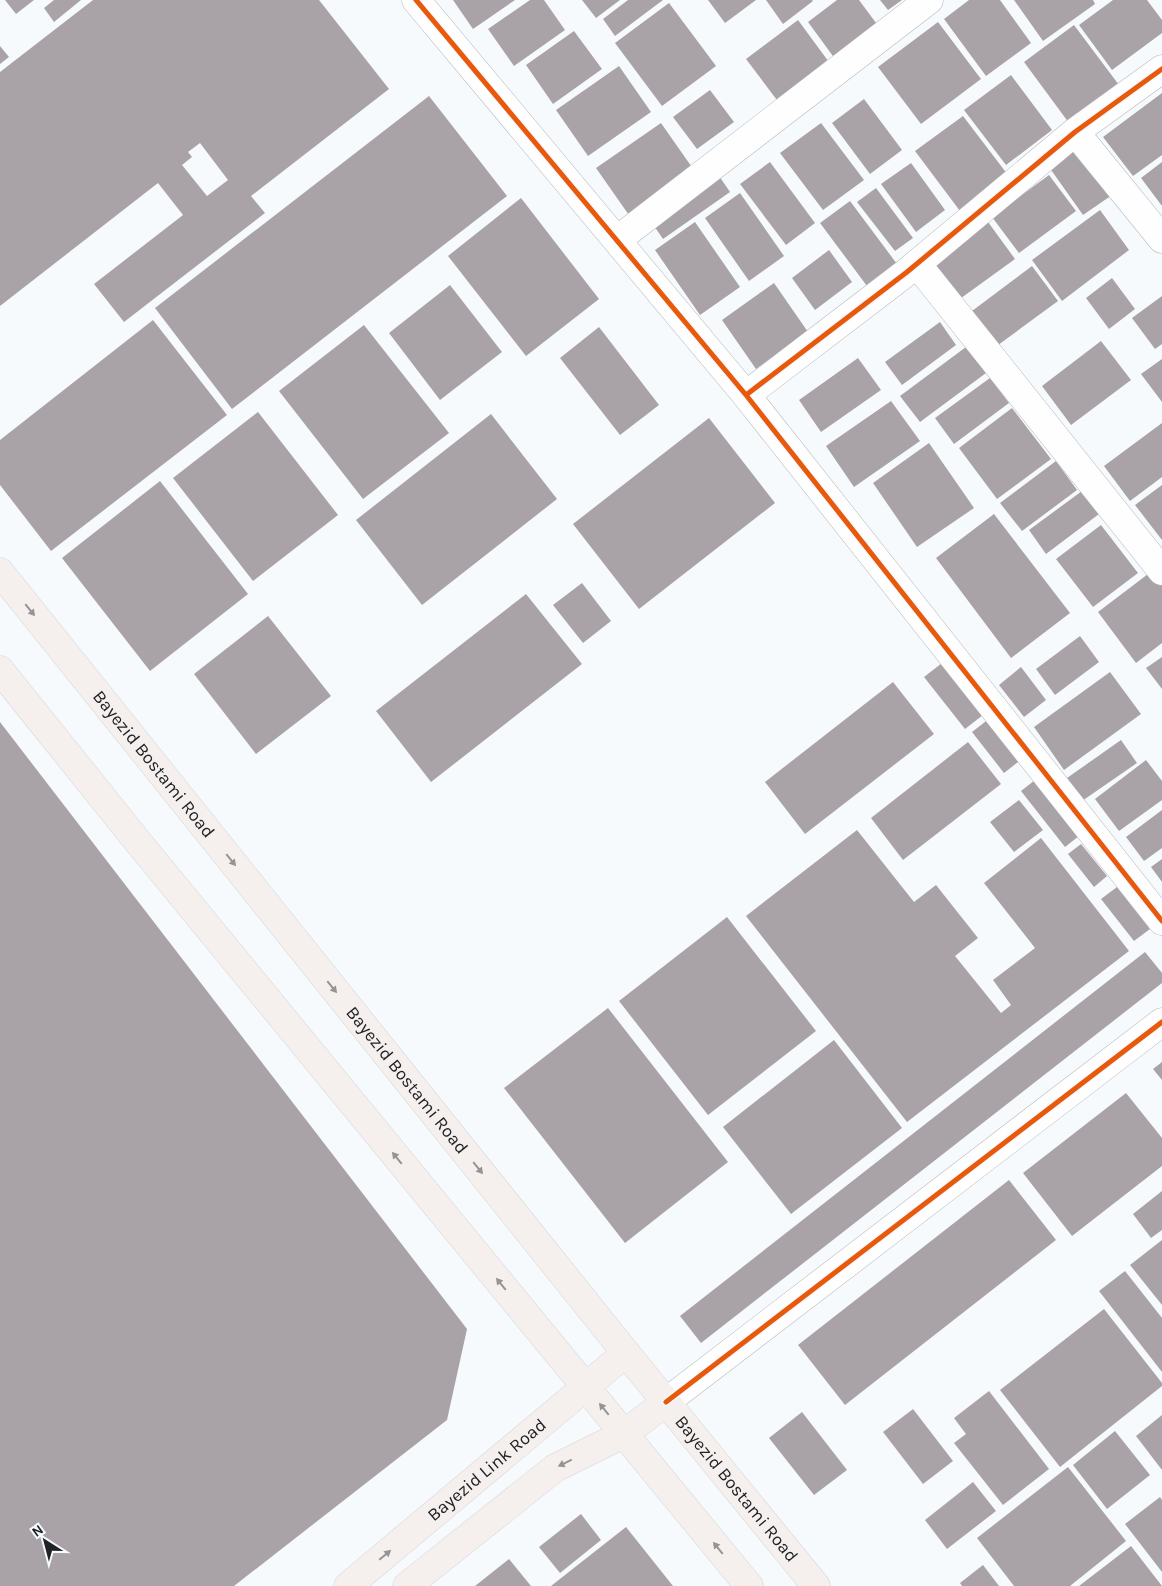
<svg xmlns="http://www.w3.org/2000/svg" width="1162" height="1586" font-family="Karla,sans-serif">
<style>
.building{fill:#a9a2a7;fill-rule:evenodd}
.lines{fill:none;stroke-linecap:round;stroke-linejoin:round}
.minor-casing{stroke:#b7b9bb;stroke-width:29}
.primary-casing{stroke:#d4d6d7;stroke-width:29}
.minor{stroke:#fefeff;stroke-width:28}
.primary{stroke:#f5f0ee;stroke-width:28}
.cycleway-casing{stroke:#f5faff;stroke-width:8}
.cycleway{stroke:#e8590c;stroke-width:5}
.oneway{fill:#959394}
.labels{text-anchor:middle;dominant-baseline:central;stroke-width:5;stroke-linejoin:round;paint-order:stroke}
.street-label{font-size:18px;fill:#202225;stroke:#f5faff}
</style>
<rect width="100%" height="100%" fill="#f7fafd"/>
<path class="building" d="M5 0H34L16 14Z
M54 0H81L54 22 44 8Z
M93 0H319L389 89 251 196 265 213 124 322 94 284 183 215 158 183 0 306V72ZM200 143 228 180 207 196 182 165 192 157 188 152Z
M453 0H515L473 29Z
M530 0H544L565 30 514 66 488 29Z
M582 0H620L596 18Z
M628 0H663L615 36 603 19Z
M708 0H756L725 23Z
M766 0H812L813 1 783 24Z
M837 0H859L882 31 838 63 808 22Z
M880 0H902L888 10Z
M969 0H1000L1031 43 986 76 944 19Z
M1014 0H1093L1095 4 1043 41Z
M1113 0H1147L1162 20V33L1112 70 1079 25Z
M669 3 716 66 662 106 615 43Z
M798 20 834 69 783 108 746 59Z
M938 22 981 79 921 124 878 67Z
M1074 25 1119 85 1069 123 1024 62Z
M574 31 602 69 553 104 526 65Z
M0 46 9 57 0 64Z
M619 66 651 112 588 156 556 110Z
M1011 75 1052 130 1006 165 964 110Z
M710 90 734 122 697 149 673 117Z
M1162 93V155L1133 176 1103 137Z
M429 96 507 196 232 409 155 308Z
M864 99 902 150 870 174 832 123Z
M963 116 1008 175 960 211 915 151Z
M661 123 696 173 631 218 596 168Z
M821 123 864 180 823 210 780 153Z
M1081 145 1115 193 1083 215 1049 167Z
M770 162 815 223 786 245 740 184Z
M1162 162V206L1141 178Z
M911 163 945 210 916 232 881 184Z
M717 173 730 192 663 239 650 220Z
M1049 175 1076 211 1019 253 992 217Z
M876 188 913 238 895 251 857 202Z
M740 193 784 256 749 281 705 218Z
M521 198 599 299 526 356 448 256Z
M850 201 897 264 867 286 820 223Z
M1100 210 1129 250 1062 301 1032 260Z
M695 222 740 287 700 315 655 250Z
M988 222 1015 259 957 301 930 265Z
M829 250 852 282 815 310 792 278Z
M1032 266 1058 301 994 348 968 314Z
M1112 278 1135 309 1109 329 1086 298Z
M774 283 808 332 756 369 722 320Z
M450 285 502 352 440 400 389 333Z
M1162 296V344L1155 349 1132 318Z
M153 320 227 415 51 551 0 485V440Z
M940 322 956 345 902 385 885 362Z
M364 325 449 433 363 499 279 391Z
M599 327 659 405 620 435 560 358Z
M1101 341 1131 380 1071 425 1042 386Z
M966 347 986 373 920 422 900 396Z
M858 358 881 390 821 432 799 400Z
M1162 359V402L1141 374Z
M990 378 1009 403 954 444 935 418Z
M891 401 920 441 854 487 826 446Z
M1012 408 1051 459 997 499 959 448Z
M258 412 338 515 253 581 173 478Z
M491 414 557 499 422 605 356 520Z
M709 418 775 503 639 609 573 524Z
M1162 423V477L1130 501 1104 466Z
M929 443 974 508 917 547 873 483Z
M1056 461 1077 490 1022 531 1000 503Z
M160 481 248 594 150 671 62 558Z
M1162 485V540L1135 505Z
M1082 491 1099 514 1046 554 1029 530Z
M994 514 1070 613 1011 658 936 558Z
M1101 525 1138 573 1093 607 1056 559Z
M1152 571 1162 585V643L1136 663 1098 612Z
M582 583 611 621 583 643 553 605Z
M526 594 582 664 431 782 376 711Z
M268 616 331 696 256 754 194 674Z
M1080 636 1099 662 1055 695 1036 669Z
M1162 657V689L1146 668Z
M942 663 983 715 965 729 924 677Z
M1021 667 1046 700 1024 717 999 685Z
M1110 672 1141 714 1064 770 1034 727Z
M893 682 934 734 805 834 765 782Z
M990 718 1022 759 1004 773 972 732Z
M0 722 467 1329 447 1420 234 1586H0Z
M1121 740 1137 763 1082 801 1067 778Z
M968 742 1001 784 903 860 871 818Z
M1146 760 1162 781V800L1119 831 1095 799Z
M1035 780 1079 836 1065 847 1021 791Z
M1019 800 1043 830 1014 852 990 822Z
M1162 810V848L1144 861 1126 837Z
M857 830 914 902 936 885 978 938 955 956 1001 1013 1011 1005 993 980 1035 948 984 883 1041 838 1129 951 907 1122 746 916Z
M1081 844 1107 876 1094 887 1068 854Z
M1162 859V882L1151 867Z
M1117 887 1150 929 1134 941 1101 899Z
M727 917 816 1031 708 1115 619 1001Z
M1145 952 1162 973V983L701 1343 680 1316Z
M608 1008 728 1162 625 1243 504 1088Z
M834 1040 902 1128 791 1214 723 1127Z
M1162 1062V1080L1153 1069Z
M1126 1093 1162 1138V1166L1072 1236 1023 1173Z
M1009 1180 1056 1240 845 1405 798 1345Z
M1162 1191V1230L1151 1238 1133 1214Z
M1162 1240V1305L1130 1265Z
M1125 1271 1162 1318V1372L1099 1291Z
M1104 1309 1162 1383V1386L1060 1467 1000 1390Z
M989 1391 1049 1469 1003 1505 954 1443 966 1434 954 1418Z
M913 1409 953 1461 923 1484 883 1432Z
M802 1412 847 1470 814 1495 769 1438Z
M1162 1415V1470L1136 1436Z
M1115 1431 1150 1475 1107 1509 1073 1465Z
M1068 1467 1126 1541 1070 1586H1014L977 1538Z
M973 1482 996 1511 947 1549 925 1520Z
M1160 1497 1162 1500V1572L1125 1524Z
M581 1514 601 1540 560 1573 539 1547Z
M626 1527 673 1586H551Z
M1131 1546 1162 1586H1079Z
M509 1559 531 1586H475Z
M983 1565 999 1586H962L960 1583Z"/>
<g class="lines">
<defs>
<path id="minor" d="M416 0 746 395 1162 921
M1075 132 1162 239
M617 240 929 0
M917 264 1162 571
M746 395 907 272 1075 132 1162 69
M666 1402 1162 1022"/>
<g id="primary">
<path id="s1" d="M0 572 626 1353 816 1586"/>
<path d="M0 670 134 837 749 1586"/>
<path id="s2" d="M348 1586 626 1353"/>
<path d="M407 1586 555 1468 624 1434 666 1402"/>
</g>
</defs>
<use href="#minor" class="minor-casing"/>
<use href="#primary" class="primary-casing"/>
<use href="#minor" class="minor"/>
<use href="#primary" class="primary"/>
<defs>
<path id="cycleway" d="M416 0 746 395 1162 921
M746 395 907 272 1075 132 1162 69
M666 1402 1162 1022"/>
</defs>
<use href="#cycleway" class="cycleway-casing"/>
<use href="#cycleway" class="cycleway"/>
</g>
<defs><path id="oneway-solid" d="M-6-.8H1V-3.2L6.5 0L1 3.2V.8H-6Z" transform="scale(1.25)"/></defs>
<g class="oneway">
<use href="#oneway-solid" transform="translate(30 610) rotate(51)"/>
<use href="#oneway-solid" transform="translate(231 860) rotate(51)"/>
<use href="#oneway-solid" transform="translate(332 987) rotate(51)"/>
<use href="#oneway-solid" transform="translate(397 1158) rotate(-129)"/>
<use href="#oneway-solid" transform="translate(478 1168) rotate(51)"/>
<use href="#oneway-solid" transform="translate(501 1284) rotate(-129)"/>
<use href="#oneway-solid" transform="translate(604 1409) rotate(-129)"/>
<use href="#oneway-solid" transform="translate(565 1463) rotate(154)"/>
<use href="#oneway-solid" transform="translate(718 1548) rotate(-129)"/>
<use href="#oneway-solid" transform="translate(385 1555) rotate(-40)"/>
</g>
<g class="labels">
<g class="street-label">
<text stroke="none"><textPath href="#s1" startOffset="246">Bayezid Bostami Road</textPath></text>
<text stroke="none"><textPath href="#s1" startOffset="651">Bayezid Bostami Road</textPath></text>
<text stroke="none"><textPath href="#s2" startOffset="181">Bayezid Link Road</textPath></text>
<text stroke="none"><textPath href="#s1" startOffset="1176">Bayezid Bostami Road</textPath></text>
</g>
</g>
<g transform="translate(45 1541) rotate(324)" stroke="#f5faff" stroke-width="4" paint-order="stroke">
<path d="M0-4L9 19L0 12L-9 19Z" fill="#202225"/>
<text y="-8" font-size="14" font-weight="bold" text-anchor="middle" fill="#202225">N</text>
</g>
</svg>
